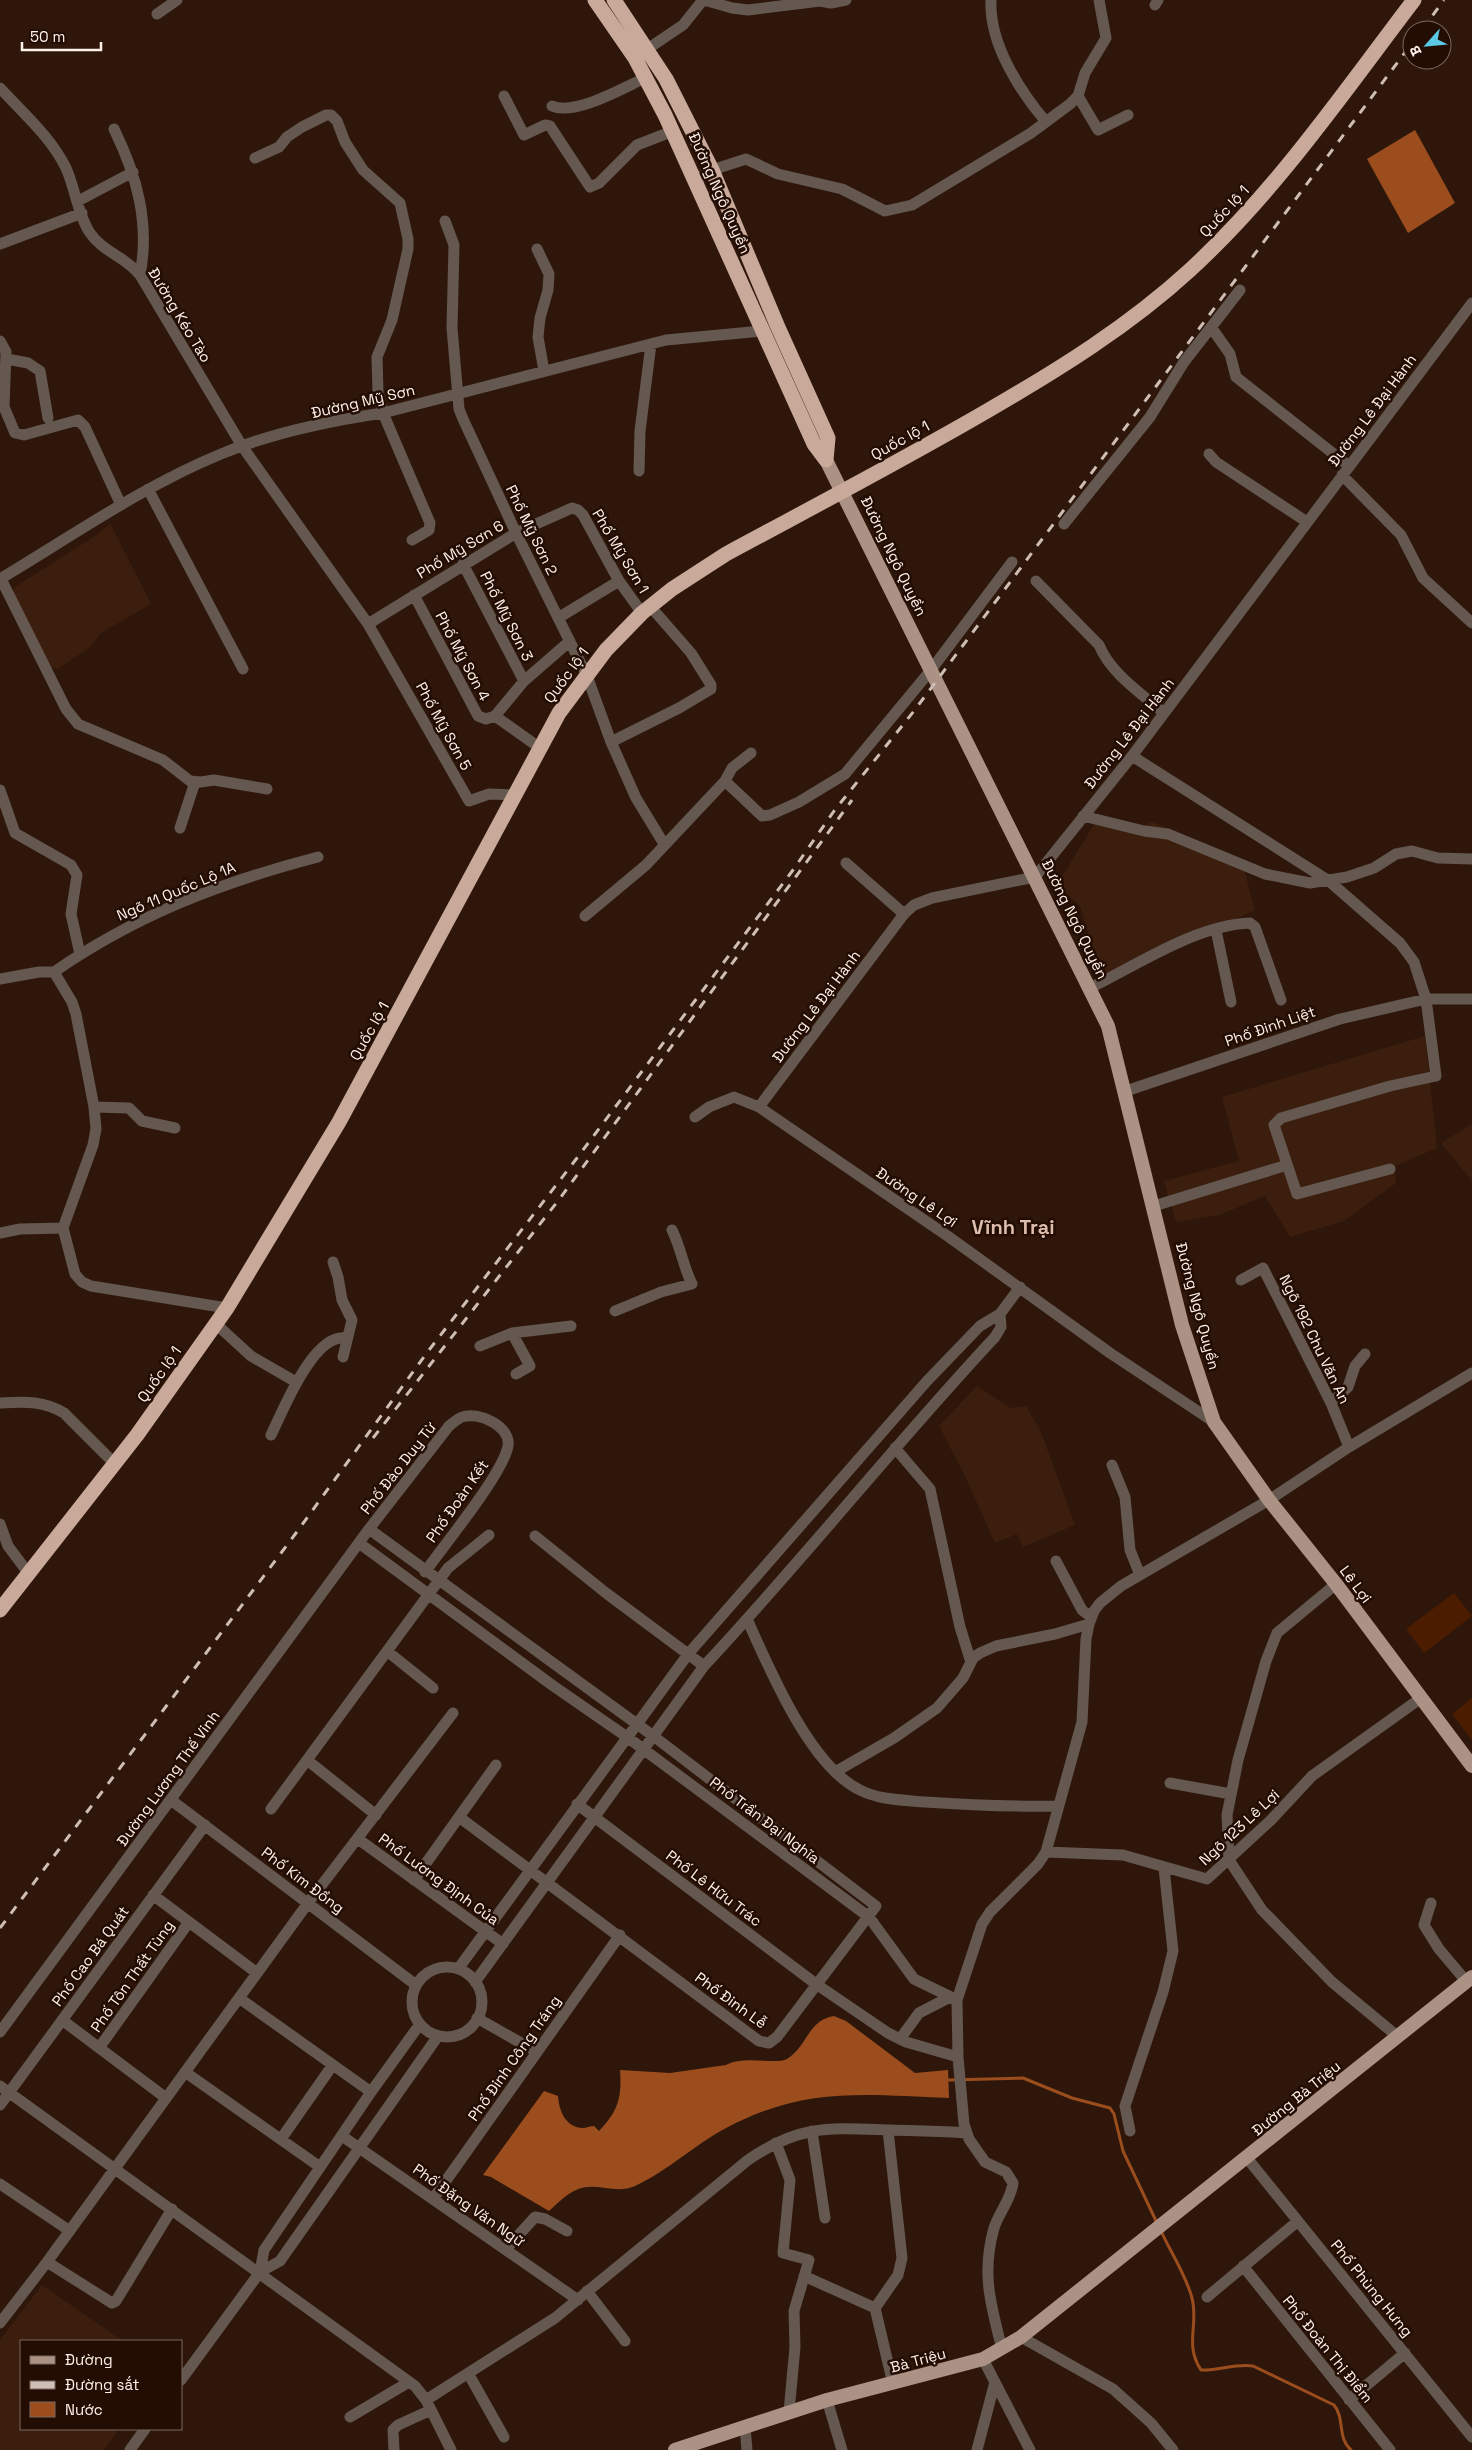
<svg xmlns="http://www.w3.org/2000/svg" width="1472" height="2450" font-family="'Space Grotesk',sans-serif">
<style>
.built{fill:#3b1e0d}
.green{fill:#4b1c00}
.water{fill:#9c4d1d}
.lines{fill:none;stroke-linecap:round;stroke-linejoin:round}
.stream{stroke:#9c4d1d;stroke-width:3}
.minor{stroke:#645851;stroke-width:11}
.major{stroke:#ac9285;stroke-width:14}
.highway{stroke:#c9a999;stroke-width:15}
.rail{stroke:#cebeb6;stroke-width:3;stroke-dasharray:9 9;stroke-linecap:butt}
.labels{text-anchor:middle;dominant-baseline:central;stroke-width:5;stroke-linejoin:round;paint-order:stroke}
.street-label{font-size:15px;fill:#fef1ea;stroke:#230d03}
.district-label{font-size:20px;font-weight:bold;fill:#ddbdad;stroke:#230d03}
</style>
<rect width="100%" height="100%" fill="#2e170a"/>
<path class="built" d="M110 523 151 604 101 633 89 648 58 669 50 667 12 593 15 587 98 534Z
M1099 816 1145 826 1151 821 1242 862 1255 910 1102 982 1080 906 1057 885Z
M1425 1036 1437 1148 1395 1166 1396 1183 1344 1221 1290 1237 1265 1196 1219 1215 1176 1222 1164 1181 1239 1161 1222 1097Z
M1472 1124V1181L1441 1143Z
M977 1386 1010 1408 1026 1406 1041 1432 1075 1525 1023 1547 1017 1534 995 1543 964 1474 939 1426Z
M42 2285 123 2341H21V2429H119L104 2450H0V2340Z"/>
<path class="green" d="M1454 1593 1472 1616 1424 1653 1406 1629Z
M1472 1698V1740L1452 1714Z"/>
<path class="water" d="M1415 130 1455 203 1408 233 1367 159Z
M834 2016 846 2021 915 2073 948 2070 949 2098C866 2095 806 2086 728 2127 695 2144 668 2171 635 2186 615 2195 595 2181 576 2190 565 2195 558 2203 549 2211L491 2177 483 2175 544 2091 558 2096C559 2111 566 2128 583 2128 586 2128 590 2126 594 2126L599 2131C618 2111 622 2098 620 2070L670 2073 726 2065C745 2055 775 2065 787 2059 807 2047 808 2020 834 2016Z"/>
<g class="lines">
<path class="stream" d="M949 2080 1023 2078 1072 2098 1110 2108 1114 2114 1123 2151 1157 2223
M1161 2231C1171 2253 1186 2275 1192 2298 1199 2325 1184 2344 1201 2370 1218 2371 1236 2363 1253 2366L1334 2405C1345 2418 1337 2438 1351 2450"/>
<path class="minor" d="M704 0 732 8 748 10 820 1 831 3 846 0
M991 0C989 43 1019 90 1046 122
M1155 5 1158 0
M157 14 177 0
M640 54 683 25 703 0
M0 88C23 113 51 137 66 168 75 188 78 215 90 233 103 252 126 257 140 275L242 446 368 624 469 801 489 794 515 795
M504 96 524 135 545 125 550 126 590 187 599 183 637 145 673 131
M1078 96 1098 130 1128 115
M552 106C575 116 623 88 645 78
M114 129C137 176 150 223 140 275
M255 158 279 147 287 137 302 127 326 115H331L337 121 345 142 363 170 400 203 408 239V249L392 320 377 357 378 392 383 413 430 523 429 530 412 540
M696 180 712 170 746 159 778 174 842 189 885 211 912 205 1031 133 1070 104 1078 96 1085 73 1106 38 1099 0
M78 201 133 172
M445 221 454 245 452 328 459 409 463 419 516 533 587 676 611 742 636 798 664 844
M0 244 82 213
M537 249 549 274 548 290 540 318 538 337 544 371
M1211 327 1230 354 1236 377 1349 466
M0 341 6 352 4 407 15 433 24 435 78 420 85 427 121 505
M7 359 28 363 40 371 48 418
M1209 454 1216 462 1307 522
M639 471 640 431 651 344
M1342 475 1401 535 1423 578 1472 623
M148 489 243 669
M1064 524 1150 417 1184 362 1240 290
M463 564 524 681
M0 579C72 536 143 486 221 454 271 433 329 421 383 413L666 340 762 331
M1 579 66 709 78 724 163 760 190 781 201 782 214 780 267 789
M1036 581 1099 645C1111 674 1141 693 1164 713
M414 595 478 716 486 719 495 716
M558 618 619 581
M368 624 516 533 572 508 578 510 583 515 619 581 642 613
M495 716 524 681 570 641
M495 716 540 748
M611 742 679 708 711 689V685L691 653 650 606
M1132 756 1329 881 1400 943 1414 962 1426 999 1436 1076 1390 1086 1281 1118 1274 1125 1297 1194 1390 1169
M725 781 762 816 770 815 799 802 845 774 931 670 1012 562
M0 790 15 833 71 865 77 875 71 914 80 954
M1083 816 1144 831 1168 834 1265 874 1310 883 1347 877 1374 868 1396 854 1412 851 1438 858 1472 859
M180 828 195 782
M846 863 904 914
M585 916 646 865 725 781 732 768 751 753
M1216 930 1231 1002
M54 972C136 915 222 882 318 857
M0 979 39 972H54L72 1002 76 1014 94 1107 96 1129 93 1145 63 1228 75 1274 82 1282 91 1286 227 1308
M1090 988C1137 965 1196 925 1250 923L1255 927 1281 1000
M1126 1091 1340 1019 1426 999H1472
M94 1107 129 1108 142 1121 175 1128
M759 1107 904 914 914 905 932 898 1035 877 1132 756 1472 303
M695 1117 709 1107 734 1097 759 1107 949 1237 1110 1353 1214 1422
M1154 1206 1287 1165
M0 1233 20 1229 63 1228
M333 1262 338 1277 342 1300 352 1320 343 1357
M1241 1280 1263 1268 1331 1403 1349 1447
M615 1311 661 1292 692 1284C683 1266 681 1248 672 1230
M216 1324 251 1356 296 1382
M512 1333 530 1366 516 1374
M480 1346 512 1333 571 1326
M0 1403C23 1402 43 1400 64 1413L115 1464
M1331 1403 1348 1387 1355 1366 1365 1354
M271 1435C283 1411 313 1333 346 1338
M895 1448 930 1489 960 1627 971 1662
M1112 1465 1125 1497 1130 1550 1140 1575
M0 1524 8 1546 29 1574
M369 1529 652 1735 876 1906 777 2037 769 2043 759 2041 459 1817
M535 1536 606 1593 704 1666
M359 1543 552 1685 627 1737 869 1917 914 1979 957 2000
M1056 1561 1082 1610 1091 1617
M1336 1584 1277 1633 1266 1661 1238 1760 1227 1815 1229 1860 1262 1910 1332 1982 1397 2036
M747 1619C769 1668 809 1764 858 1789 878 1800 902 1800 925 1802 969 1805 1013 1807 1058 1806
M387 1651 433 1688
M307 1760 376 1815
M835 1772 894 1738 937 1708 963 1678 973 1658 980 1653 996 1646 1055 1634 1089 1624
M1170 1783 1231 1794
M171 1800 416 1985
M577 1804 816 1984 888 2033 906 2042 958 2057
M271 1809 448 1568 489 1535
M358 1839 503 1944
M1046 1852 1123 1855 1207 1879 1271 1820 1312 1776 1421 1698
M414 1880 496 1765
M153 1895 257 1973
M1431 1903 1424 1925 1439 1949 1466 1981
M412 2002a35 35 0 1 1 70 0a35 35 0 1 1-70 0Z
M458 1969 689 1653 927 1381 980 1326 1000 1314 1020 1287
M475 1982 704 1666C804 1559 895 1444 995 1337L1001 1327 1000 1314
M239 1998 371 2092
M477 2018 537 2052
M62 2020 166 2098
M0 2032 369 1529 449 1426C453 1423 457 1419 462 1417 478 1411 511 1426 508 1446 503 1474 444 1545 425 1572
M900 2039 919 2013 950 1997
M99 2048 189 1922
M185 2072 320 2167
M0 2086 415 2386 426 2400 451 2450
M0 2105 205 1825
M812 2131 825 2218
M1130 2131 1125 2106 1163 1992 1173 1951 1164 1868
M342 2136 578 2300
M281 2139 332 2066
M776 2143 790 2180 783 2253 809 2260 794 2311 795 2347 789 2412
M1247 2158 1472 2437
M0 2184 70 2231
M433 2199 620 1935
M506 2249 535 2217 545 2219 567 2231
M47 2262 112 2303 116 2301 172 2209
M1243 2266 1390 2450
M260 2272 280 2261 438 2036
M804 2276 875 2308 893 2384
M587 2291 625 2341
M1207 2297 1298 2221
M875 2308 898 2275 902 2258 888 2130
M0 2323 47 2262 308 1903 453 1713
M1021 2337 1113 2389 1151 2423 1173 2450
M1002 2349C991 2305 981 2274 994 2228 999 2212 1011 2200 1013 2183L1006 2172 985 2162 969 2139 964 2124 958 2057 957 2000 982 1924 990 1912 1038 1864 1046 1852 1082 1722 1086 1639 1089 1624 1094 1611 1100 1603 1121 1586 1269 1500 1349 1447 1472 1373
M983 2359 1030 2450
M468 2373 504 2437
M181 2380 260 2272 264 2250 371 2092 420 2024
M426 2400 555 2318 748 2160C800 2124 830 2128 890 2130 916 2131 942 2131 967 2133
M827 2400 842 2450
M1349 2400 1405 2353
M350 2417 409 2382
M745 2426 747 2450
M130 2450 145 2429
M394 2450 393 2430 398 2425 431 2410
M977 2450 995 2382"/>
<path class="major" d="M826 460 1108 1026 1182 1325 1214 1422 1269 1500 1336 1584 1472 1766
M675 2450 827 2400 983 2359 1021 2337 1472 1977"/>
<path class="highway" d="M595 0 635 58 665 115 814 444 826 460
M614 0 666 79 712 170 777 325 828 438 826 460
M0 1610 137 1435 227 1308 339 1122 559 713 606 650 642 613 672 589 726 554C813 507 901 461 987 411 1058 370 1129 326 1190 270 1277 190 1343 93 1414 0"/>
<path class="rail" d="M1422 30 1444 0
M373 1438 561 1197 852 800
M0 1928 296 1533 426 1354 577 1158 793 870 834 811 914 711 1412 43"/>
</g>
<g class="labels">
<g class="street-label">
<text transform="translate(720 193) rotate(66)">Đường Ngô Quyền</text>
<text transform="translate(1224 211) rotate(-47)">Quốc lộ 1</text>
<text transform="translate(180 315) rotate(59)">Đường Kéo Tào</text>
<text transform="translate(363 401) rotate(-13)">Đường Mỹ Sơn</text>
<text transform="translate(1372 410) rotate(-53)">Đường Lê Đại Hành</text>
<text transform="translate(900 440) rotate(-29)">Quốc lộ 1</text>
<text transform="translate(532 530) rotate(64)">Phố Mỹ Sơn 2</text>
<text transform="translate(460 549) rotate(-31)">Phố Mỹ Sơn 6</text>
<text transform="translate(621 551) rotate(59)">Phố Mỹ Sơn 1</text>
<text transform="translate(894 556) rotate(64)">Đường Ngô Quyền</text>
<text transform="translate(507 616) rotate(63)">Phố Mỹ Sơn 3</text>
<text transform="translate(463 656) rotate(62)">Phố Mỹ Sơn 4</text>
<text transform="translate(566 675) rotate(-54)">Quốc lộ 1</text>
<text transform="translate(444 726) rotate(61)">Phố Mỹ Sơn 5</text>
<text transform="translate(1129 733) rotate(-52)">Đường Lê Đại Hành</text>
<text transform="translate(176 891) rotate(-23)">Ngõ 11 Quốc Lộ 1A</text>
<text transform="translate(1075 919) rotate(64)">Đường Ngô Quyền</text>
<text transform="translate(816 1006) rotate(-53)">Đường Lê Đại Hành</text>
<text transform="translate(1270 1026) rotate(-19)">Phố Đinh Liệt</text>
<text transform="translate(369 1031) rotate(-61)">Quốc lộ 1</text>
<text transform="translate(917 1197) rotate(34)">Đường Lê Lợi</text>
<text transform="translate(1198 1306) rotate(75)">Đường Ngô Quyền</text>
<text transform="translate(1315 1339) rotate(64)">Ngõ 192 Chu Văn An</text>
<text transform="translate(159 1374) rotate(-55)">Quốc lộ 1</text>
<text transform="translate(398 1468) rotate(-52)">Phố Đào Duy Từ</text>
<text transform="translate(457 1501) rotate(-55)">Phố Đoàn Kết</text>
<text transform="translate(1356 1584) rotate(53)">Lê Lợi</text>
<text transform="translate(168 1778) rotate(-54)">Đường Lương Thế Vinh</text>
<text transform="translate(765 1820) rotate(37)">Phố Trần Đại Nghĩa</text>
<text transform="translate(1239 1827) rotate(-43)">Ngõ 123 Lê Lợi</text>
<text transform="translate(439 1879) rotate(36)">Phố Lương Định Của</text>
<text transform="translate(303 1880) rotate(37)">Phố Kim Đồng</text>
<text transform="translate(714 1888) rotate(37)">Phố Lê Hữu Trác</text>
<text transform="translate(90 1956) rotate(-54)">Phố Cao Bá Quát</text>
<text transform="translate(132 1976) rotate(-55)">Phố Tôn Thất Tùng</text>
<text transform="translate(731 2000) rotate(36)">Phố Đinh Lễ</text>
<text transform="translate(514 2058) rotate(-55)">Phố Đinh Công Tráng</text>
<text transform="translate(1296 2098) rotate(-39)">Đường Bà Triệu</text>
<text transform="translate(469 2205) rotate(35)">Phố Đặng Văn Ngữ</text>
<text transform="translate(1372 2288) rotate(51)">Phố Phùng Hưng</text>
<text transform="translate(1328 2349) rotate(51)">Phố Đoàn Thị Điểm</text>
<text transform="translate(918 2360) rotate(-15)">Bà Triệu</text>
</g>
<g class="district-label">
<text x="1013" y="1227">Vĩnh Trại</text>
</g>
</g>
<rect x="20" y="2340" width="162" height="90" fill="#230d03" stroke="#7b685f"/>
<rect x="30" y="2356" width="25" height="8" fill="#ac9285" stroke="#7b685f"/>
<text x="65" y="2365" font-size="15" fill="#fef1ea">Đường</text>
<rect x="30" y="2381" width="25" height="8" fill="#cebeb6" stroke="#7b685f"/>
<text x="65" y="2390" font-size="15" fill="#fef1ea">Đường sắt</text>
<rect x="30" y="2402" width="25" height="15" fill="#9c4d1d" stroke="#7b685f"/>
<text x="65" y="2415" font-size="15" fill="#fef1ea">Nước</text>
<g transform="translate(1427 45) rotate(243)"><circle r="24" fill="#230d03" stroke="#7b685f"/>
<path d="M0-4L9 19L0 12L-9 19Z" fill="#5bc8e6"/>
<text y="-8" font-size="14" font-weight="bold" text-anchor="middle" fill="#fef1ea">B</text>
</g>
<path d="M22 42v8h79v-8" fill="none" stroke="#fef1ea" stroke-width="2.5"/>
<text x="30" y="42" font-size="15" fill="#fef1ea" stroke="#230d03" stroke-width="4" paint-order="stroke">50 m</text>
</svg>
